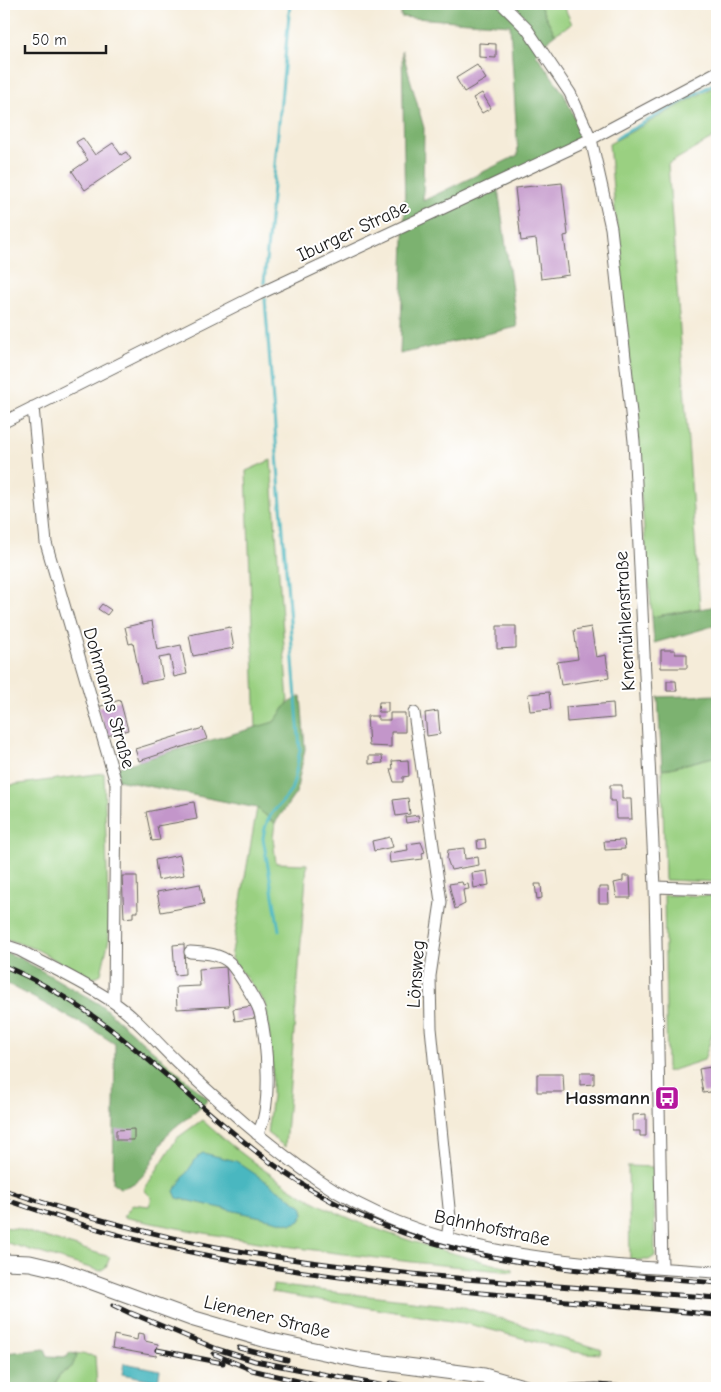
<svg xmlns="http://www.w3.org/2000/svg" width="721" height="1392" font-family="'Comic Neue',sans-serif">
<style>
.green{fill:#9ad081;stroke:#5b764e}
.forest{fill:#7bb26f;stroke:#4c6746}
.water{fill:#48b7c0;stroke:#326a6e}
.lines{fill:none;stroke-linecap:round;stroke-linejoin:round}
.stream{stroke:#48b7c0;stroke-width:3}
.building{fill:#c396ca}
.minor-casing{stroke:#68655e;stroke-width:13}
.tertiary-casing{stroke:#68655e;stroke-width:17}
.minor{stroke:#fff;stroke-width:11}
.tertiary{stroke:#fff;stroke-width:15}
.rail-casing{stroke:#1c1c1c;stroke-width:5}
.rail{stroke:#fff;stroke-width:3;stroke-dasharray:9;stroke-linecap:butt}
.labels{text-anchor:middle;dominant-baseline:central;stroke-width:4;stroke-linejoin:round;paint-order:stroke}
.street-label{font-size:19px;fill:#1c1c1c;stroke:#fff}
.poi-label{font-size:19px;font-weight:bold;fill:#1c1c1c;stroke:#fff;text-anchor:end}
</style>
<rect width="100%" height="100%" fill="#fff"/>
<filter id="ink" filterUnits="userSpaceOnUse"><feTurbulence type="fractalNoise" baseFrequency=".02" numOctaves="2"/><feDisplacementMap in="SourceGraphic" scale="10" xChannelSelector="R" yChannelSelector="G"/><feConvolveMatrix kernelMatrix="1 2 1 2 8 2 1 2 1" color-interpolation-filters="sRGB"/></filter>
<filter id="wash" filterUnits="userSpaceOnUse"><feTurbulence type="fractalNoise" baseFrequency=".0096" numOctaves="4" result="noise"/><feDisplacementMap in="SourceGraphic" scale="20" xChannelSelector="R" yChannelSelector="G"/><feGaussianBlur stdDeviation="1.12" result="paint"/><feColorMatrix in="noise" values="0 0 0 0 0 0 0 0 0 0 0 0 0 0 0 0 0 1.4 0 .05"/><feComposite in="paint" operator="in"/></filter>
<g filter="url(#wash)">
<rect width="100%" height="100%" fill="#f5ecd9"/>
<path class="green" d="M539 4H563L572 24 555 34Z
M717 85V136L668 164 700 608 652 617 609 144Z
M271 460 288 703 274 722 256 728 246 471Z
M717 756V882L665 880 662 770Z
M104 773 109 939 101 974 90 980 38 950 4 938V786Z
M257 808 275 823 273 838 276 863 307 864 285 1147 267 1133 272 1096V1066L266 1004 231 958Z
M664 895 717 896V1020L704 1060 667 1072Z
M202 1120C236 1151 288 1190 329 1209 388 1237 450 1253 513 1269V1272C382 1260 252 1245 123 1217L133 1204 149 1206 152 1198 144 1190 177 1138Z
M628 1166 654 1167 655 1256 649 1260H630Z
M4 1227 18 1229 110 1257 106 1267 100 1271 4 1242Z
M273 1285 464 1307 602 1350 600 1354 574 1352 469 1324 272 1292Z
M75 1353 95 1356 97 1387 53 1388 60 1374 68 1370 77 1355Z"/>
<path class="forest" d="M401 4H539L555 34 536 54 564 94 581 133 570 153 498 188 517 327 400 354 405 210 402 50 424 128 423 201 518 155 510 25 401 17Z
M717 606V625L654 643 652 617Z
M717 695V756L662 770 658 697Z
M301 696 305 749 296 793 275 823 257 808 118 780V767L274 722 288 703Z
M4 952 18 957 101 1005 208 1099C198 1114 182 1119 170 1132 152 1152 151 1183 120 1188L113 1183 115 1044 92 1029 4 982Z
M45 1349 48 1356 67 1357 70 1352 77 1355 72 1367 60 1374 53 1388H4V1353Z"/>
<path class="water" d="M203 1153 236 1161 302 1206 304 1213 300 1221 292 1224 177 1198 174 1191 198 1156Z
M124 1363 160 1370 158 1381 122 1374Z"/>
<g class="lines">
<path class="stream" d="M616 138 717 82
M264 283 290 4
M265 299 300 750C297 762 296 781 290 792 277 812 268 808 263 838L279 930"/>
</g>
<g id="blocks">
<path class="building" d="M479 43 496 44V58L479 57Z
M477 65 486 79 464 92 456 78Z
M482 93 491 108 482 113 473 98Z
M83 138 95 155 113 143 121 155 126 152 131 159 85 190 72 171 88 160 76 142Z
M562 183 568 235 564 236 569 275 541 279 536 239 521 241 515 188Z
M102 604 111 610 107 615 98 609Z
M152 621 157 650 181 645 187 674 174 677 170 656 159 658 163 679 141 683 133 643 129 644 125 627Z
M497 626H516V648L497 649Z
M230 627 234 648 193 656 189 635Z
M591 627 596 657 606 655 609 678 561 685 557 662 578 659 574 630Z
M661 650H675V654H687V668H661Z
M667 681H676L677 691H667Z
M549 692 551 709 530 711 528 694Z
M120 700 128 730 107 736 98 707Z
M379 702H388V712H378Z
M613 703 614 718 567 722 566 707Z
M438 711 440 734 427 736 425 713Z
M390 713H405V732H391V747L369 746 367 716H378V720H390Z
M203 728 207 739 139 761 135 749Z
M369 756H382L383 763 369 764Z
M408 760 409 776 403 777V782H394L390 769H393L392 761Z
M610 785H622V799H631L632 819H616L615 801H610Z
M408 798 410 814 396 816 393 800Z
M194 802 197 819 157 826 160 840 152 841 146 812Z
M418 815 419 821 406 823 405 817Z
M390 837 393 847 374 851 372 841Z
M485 839 486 848 478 849 477 840Z
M624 840 625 849 605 850 604 841Z
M421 842 425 852 422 853 423 859 390 863 389 853 408 850 407 844Z
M464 848 465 859 478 857 479 865 451 870 447 859 448 850Z
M180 855 184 875 158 880 155 860Z
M487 871 489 885 474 888 472 873Z
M122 876H137L138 912H133V917L124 918Z
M623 876H630L631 898H617L614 883 623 881Z
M462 882 463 885 468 884 469 889 463 890 465 904 455 909 449 884Z
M200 884 204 904 161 912 157 892Z
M535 884H541L542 898 537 899Z
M599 887H608L609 903H599Z
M184 944 185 974 175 975 173 945Z
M226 967 229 1006 177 1009 176 987 200 986 199 969Z
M252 1006 255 1018 235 1021 233 1009Z
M717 1066V1091L703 1093 699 1069Z
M580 1073H594V1084L580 1085Z
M537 1074H563L564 1092H537Z
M646 1114V1136H640V1131H633V1115Z
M134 1129V1140H116V1130Z
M138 1333 144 1334 145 1341 158 1344 156 1356 112 1348 114 1335 137 1340Z"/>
</g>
</g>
<g filter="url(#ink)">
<use href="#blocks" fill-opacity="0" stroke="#68655e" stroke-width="1"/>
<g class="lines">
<defs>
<path id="minor" d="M502 4 527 29 570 93 591 139 611 228 634 441 655 887 662 1268
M33 407 46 543 116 783 114 1002
M4 422 259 294 591 139 717 72
M414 713 441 902 430 976 431 1028 450 1218 447 1239
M655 887 717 889
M4 945 19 950C50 967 84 982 113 1002 136 1017 157 1043 177 1062 222 1104 267 1145 318 1180 434 1260 582 1263 717 1272
M190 952C204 953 219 953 230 963 237 971 258 1003 260 1013 267 1040 273 1111 257 1134"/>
<path id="tertiary" d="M4 1262 30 1263 60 1270 191 1318 267 1340 361 1360 484 1376 526 1388"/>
</defs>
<use href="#minor" class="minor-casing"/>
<use href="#tertiary" class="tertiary-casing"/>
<use href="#minor" class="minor"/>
<use href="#tertiary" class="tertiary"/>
<defs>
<path id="rail" d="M4 966C110 1010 177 1092 266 1159 406 1265 550 1267 717 1283
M4 1190C79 1215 155 1236 233 1250 393 1278 556 1285 717 1298
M4 1199C56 1217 109 1234 163 1246 345 1287 533 1296 717 1315
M113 1305 136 1316
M131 1313 217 1349 255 1361 395 1388
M239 1348 287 1360
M157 1350 223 1363
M214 1354 252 1370 327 1388
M390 1383 417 1388
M537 1388 596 1385 643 1388"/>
</defs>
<use href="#rail" class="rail-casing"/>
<use href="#rail" class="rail"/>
</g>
</g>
<defs>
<symbol id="bus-square" viewBox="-11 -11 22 22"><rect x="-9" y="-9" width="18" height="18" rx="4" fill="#b5179e" stroke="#fff"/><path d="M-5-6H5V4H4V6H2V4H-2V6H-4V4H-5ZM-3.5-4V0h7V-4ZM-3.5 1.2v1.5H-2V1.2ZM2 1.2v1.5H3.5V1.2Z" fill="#fff"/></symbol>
</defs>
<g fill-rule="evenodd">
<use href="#bus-square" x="653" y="1084" width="28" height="28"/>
</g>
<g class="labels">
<g class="street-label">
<text transform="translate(353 231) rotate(-25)">Iburger Straße</text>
<text transform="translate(625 621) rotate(-93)">Knemühlenstraße</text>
<text transform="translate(109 698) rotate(74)">Dohmanns Straße</text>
<text transform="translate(416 974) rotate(-86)">Lönsweg</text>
<text transform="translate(492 1228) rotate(12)">Bahnhofstraße</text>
<text transform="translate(267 1317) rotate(14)">Lienener Straße</text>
</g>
<g class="poi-label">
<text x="650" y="1098">Hassmann</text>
</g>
</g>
<rect width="721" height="1392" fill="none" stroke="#fff" stroke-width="20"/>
<path d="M25 45v8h81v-8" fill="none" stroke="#1c1c1c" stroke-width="2.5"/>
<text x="32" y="45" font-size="15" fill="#1c1c1c" stroke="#ffffff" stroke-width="4" paint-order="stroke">50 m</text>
</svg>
